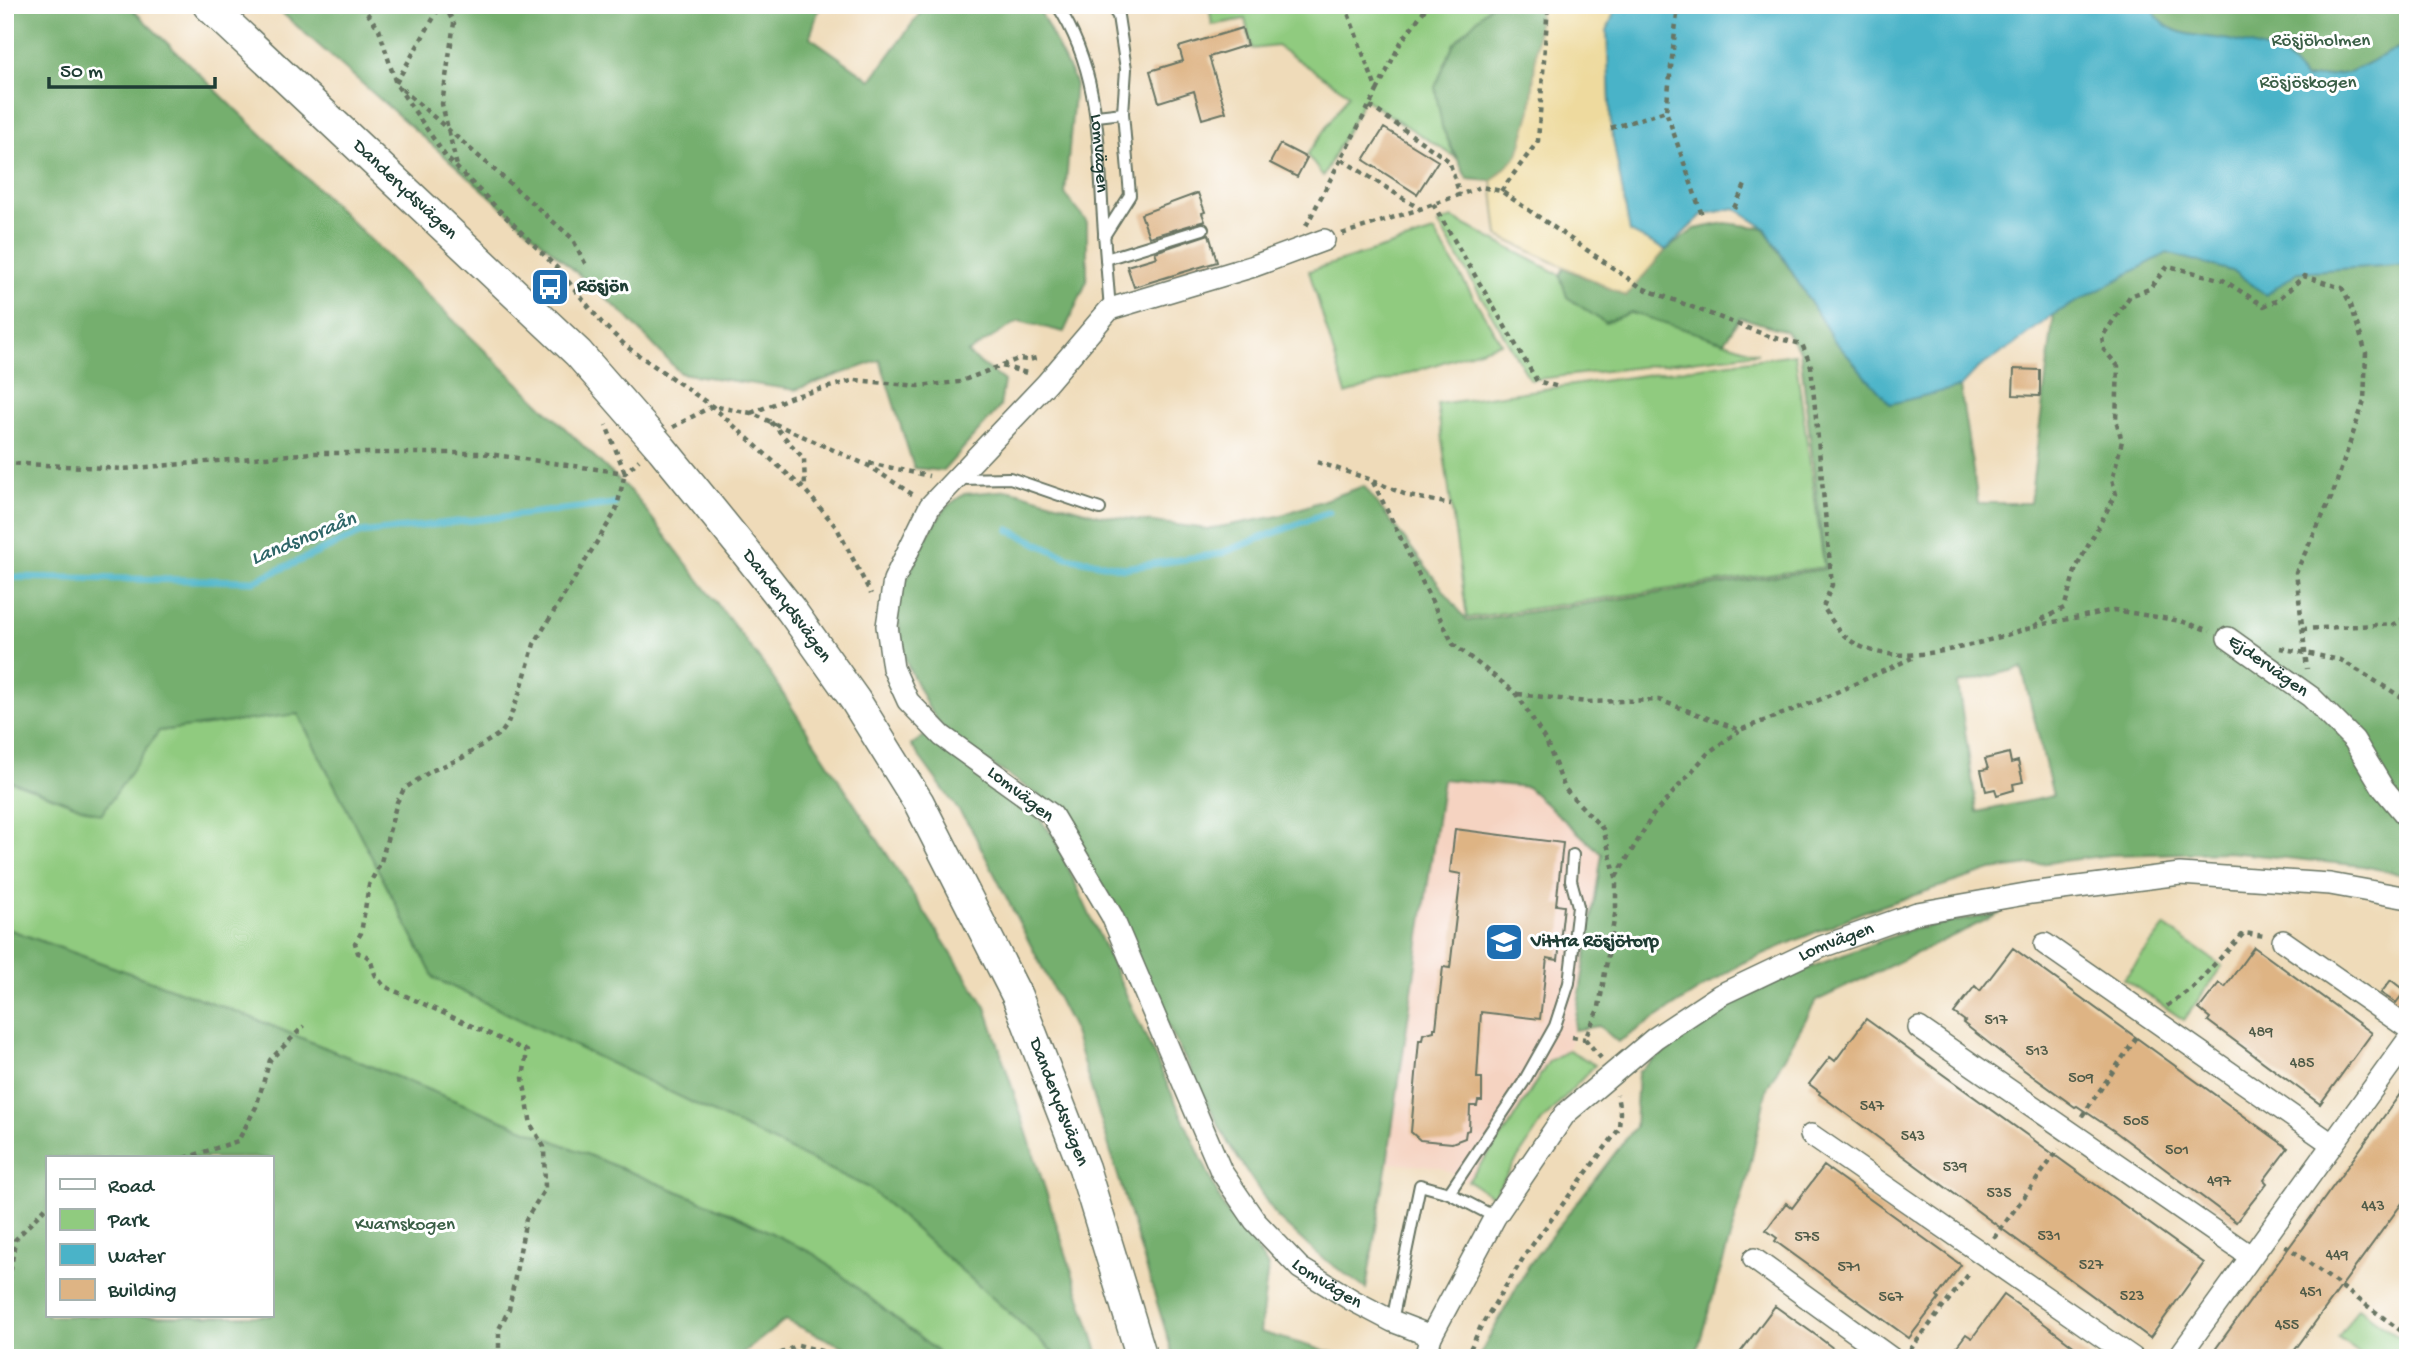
<svg xmlns="http://www.w3.org/2000/svg" width="2413" height="1363" font-family="'Gochi Hand',sans-serif">
<style>
.built{fill:#f5d3c1}
.green{fill:#90cb7f;stroke:#58845a;stroke-width:2}
.forest{fill:#74af6e;stroke:#4a7651;stroke-width:2;fill-rule:evenodd}
.sand{fill:#eeda9e;stroke:#868c69;stroke-width:2}
.water{fill:#4ab3c8;stroke:#34787e;stroke-width:2}
.lines{fill:none;stroke-linecap:round;stroke-linejoin:round}
.stream{stroke:#4ab3c8;stroke-width:7}
.building{fill:#deb484}
.service-casing{stroke:#687463;stroke-width:14}
.minor-casing{stroke:#687463;stroke-width:24}
.secondary-casing{stroke:#687463;stroke-width:33}
.path{stroke:#687463;stroke-width:4.5;stroke-dasharray:5 5;stroke-linecap:butt}
.service{stroke:#fff;stroke-width:10}
.minor{stroke:#fff;stroke-width:21}
.secondary{stroke:#fff;stroke-width:30}
.labels{text-anchor:middle;dominant-baseline:central;stroke-width:6;stroke-linejoin:round;paint-order:stroke}
.number-label{font-size:16px;fill:#4f5b48}
.park-label{font-size:19px;fill:#3b6047;stroke:#fff}
.street-label{font-size:19px;fill:#1f3d34;stroke:#fff}
.poi-label{font-size:19px;font-weight:bold;fill:#1f3d34;stroke:#fff;text-anchor:start}
.water-label{font-size:21px;font-style:italic;fill:#2e6668;stroke:#fff}
</style>
<rect width="100%" height="100%" fill="#fff"/>
<filter id="ink" filterUnits="userSpaceOnUse"><feTurbulence type="fractalNoise" baseFrequency=".0143" numOctaves="2"/><feDisplacementMap in="SourceGraphic" scale="14" xChannelSelector="R" yChannelSelector="G"/><feConvolveMatrix kernelMatrix="1 2 1 2 8 2 1 2 1" color-interpolation-filters="sRGB"/></filter>
<filter id="wash" filterUnits="userSpaceOnUse"><feTurbulence type="fractalNoise" baseFrequency=".00686" numOctaves="4" result="noise"/><feDisplacementMap in="SourceGraphic" scale="28" xChannelSelector="R" yChannelSelector="G"/><feGaussianBlur stdDeviation="1.57" result="paint"/><feColorMatrix in="noise" values="0 0 0 0 0 0 0 0 0 0 0 0 0 0 0 0 0 1.4 0 .05"/><feComposite in="paint" operator="in"/></filter>
<g filter="url(#wash)">
<rect width="100%" height="100%" fill="#efdbb9"/>
<path class="built" d="M1443 779 1527 787 1603 855 1569 1050 1549 1061 1506 1131 1468 1181 1439 1167 1387 1163Z"/>
<path class="green" d="M1209 5H1491L1442 127 1455 157 1364 99 1323 176 1307 155 1349 94 1277 46 1252 49 1245 19 1212 25Z
M1452 218 1560 275 1567 297 1658 320 1758 353 1530 380 1438 223Z
M1434 232 1501 343 1346 394 1309 271Z
M1795 354 1824 567 1467 618 1437 404Z
M298 714 434 978 869 1188 1060 1358H945L816 1255 733 1214 240 1013 5 928V779L101 814 159 731Z
M2165 926 2222 966 2184 1020 2124 979Z
M1569 1050 1595 1065 1543 1120 1493 1196 1468 1181 1506 1131 1549 1061Z
M2358 1308 2408 1344 2398 1358H2366L2338 1338Z"/>
<path class="forest" d="M5 5H128L635 496 767 669 986 1007 1100 1358H1060L869 1188 434 978 298 714 159 731 101 815 5 779Z
M273 5H820L810 37 871 80 926 5H1037L1075 82 1065 194 1087 222V281L1064 332 1019 321 967 353 1004 381 1000 407 943 471 914 468 880 360 795 390 680 373 626 316Z
M1491 5H1540L1531 110 1518 155 1492 181 1467 179 1442 127 1435 87 1454 43Z
M2151 5H2408V43L2348 73 2305 79 2286 58 2229 40 2188 35 2165 26 2154 13Z
M1725 223 1764 228 1833 339 1890 404 1960 387 1978 503H2030L2054 314 2167 253 2235 272 2266 294 2298 272 2408 264V876L2363 866 2228 852 2109 855 1991 870 1863 912 1742 963 1618 1042 1599 1026 1574 1030 1602 854 1527 787 1443 779 1387 1163 1366 1289 1316 1253 1277 1217 1228 1143 1056 807 949 736 928 707 906 662 895 605 926 538 945 508 964 494 1011 490 1099 515 1208 529 1279 516 1364 486 1467 621 1825 569 1800 351 1786 331 1740 317 1724 342 1631 312 1605 323 1567 297 1560 275 1564 268 1626 296 1666 250 1695 229ZM2022 668 2053 796 1977 812 1958 684Z
M926 735 1026 802 1054 837 1225 1210 1256 1248 1268 1267 1260 1332 1351 1358H1174L1072 1026 970 826 911 745Z
M2001 913 1816 1001 1767 1088 1748 1176 1695 1358H1478L1529 1265 1635 1127 1638 1072 1713 1015 1780 979 1909 930Z
M5 928 240 1013 733 1214 816 1255 945 1358H868L785 1320 737 1358H5ZM271 1158V1316H47V1158Z"/>
<path class="sand" d="M1540 5H1617L1607 31 1611 128 1630 231 1666 250 1626 296 1498 236 1492 181 1518 155 1531 110Z"/>
<path class="water" d="M1617 5H2151C2164 40 2201 34 2230 40 2247 44 2267 48 2283 56 2291 61 2298 72 2305 79L2348 73 2408 43V264L2298 272 2266 295 2235 272 2167 253 2054 314 2015 344 1977 369 1960 387 1890 404 1833 339 1765 228 1735 208 1702 215 1666 250 1630 232 1611 128 1607 31Z"/>
<g class="lines">
<path class="stream" d="M1009 530 1067 557 1124 568 1219 554 1329 512
M5 577 254 581 361 533 614 504"/>
</g>
<g id="blocks">
<path class="building" d="M1242 28 1247 45 1209 57 1226 112 1202 119 1194 91 1159 102 1150 71 1183 61 1179 47Z
M1384 128 1438 161 1417 194 1364 160Z
M1280 144 1307 158 1297 177 1270 163Z
M1198 193 1205 212 1202 213 1205 221 1149 237 1141 214Z
M1209 234 1217 262 1134 287 1127 266 1157 257 1155 252Z
M2014 369 2040 370V396L2013 395Z
M2009 753 2011 763 2018 761 2023 782 2013 784 2014 790 1997 795 1995 789 1986 791 1981 770 1988 769 1985 759Z
M1455 829 1563 843 1556 905 1564 906 1558 960 1547 958 1540 1019 1481 1012 1477 1078H1482V1101H1478L1477 1106H1470L1469 1130 1466 1131 1465 1138 1452 1143 1420 1140 1411 1132 1419 1040H1422L1423 1034 1434 1031V1028H1436L1443 967 1450 968 1461 874 1450 872Z
M2254 947 2372 1033 2320 1104 2208 1021 2210 1018 2199 1009 2219 983 2225 987Z
M2013 948 2288 1148 2264 1180 2267 1183 2236 1222 2113 1130 2077 1106 2075 1107 2013 1062 1963 1023 1965 1021 1954 1013 1975 986 1980 991Z
M2391 980 2405 991 2396 1003 2381 993Z
M1866 1019 2204 1263 2150 1338 1819 1094 1820 1092 1809 1084 1830 1057 1835 1061Z
M2408 1083V1195L2289 1358H2209Z
M1824 1166 1961 1265 1937 1297 1939 1299 1909 1338 1775 1241 1777 1238 1766 1230 1786 1203 1792 1208Z
M2004 1295 2046 1325 2089 1358H1948L1966 1334 1972 1338Z
M1775 1306 1817 1336 1846 1358H1736Z"/>
</g>
</g>
<g filter="url(#ink)">
<use href="#blocks" fill-opacity="0" stroke="#687463" stroke-width="2"/>
<g class="lines">
<defs>
<g id="service">
<path id="s1" d="M1057 5C1097 66 1098 131 1102 202 1104 237 1107 273 1110 309"/>
<path d="M1097 116 1123 113"/>
<path d="M1104 236 1130 195 1123 113 1126 69 1118 16 1110 5"/>
<path d="M1106 259 1203 229"/>
<path d="M958 479 1010 478 1100 509"/>
<path d="M1449 1193 1523 1083 1555 1026 1569 983 1578 906 1571 880 1573 855"/>
<path d="M1392 1321 1420 1185 1449 1193 1495 1217"/>
</g>
<g id="minor">
<path id="s2" d="M1324 240 1254 266 1110 309 1046 384 930 506 894 580 887 626 893 668 908 701 942 736 1052 815 1112 916 1221 1171 1255 1221 1300 1268 1352 1300 1392 1321 1431 1336"/>
<path id="s3" d="M2228 638 2311 697 2354 740 2383 788 2408 818"/>
<path d="M2283 941 2408 1028"/>
<path d="M2045 944 2332 1144"/>
<path d="M1919 1028 2250 1256"/>
<path d="M1811 1135 2133 1358"/>
<path d="M1754 1259 1891 1358"/>
<path id="s4" d="M1425 1358 1431 1336 1495 1217 1565 1114 1655 1038 1720 995 1821 947 1917 913 2031 893 2180 874 2330 884 2408 898"/>
<path d="M2178 1358 2408 1040"/>
</g>
<g id="secondary">
<path id="s5" d="M208 5 578 353 662 449 744 550 791 610 855 700 919 803 1017 996 1084 1168 1142 1358"/>
</g>
</defs>
<use href="#service" class="service-casing"/>
<use href="#minor" class="minor-casing"/>
<use href="#secondary" class="secondary-casing"/>
<path class="path" d="M361 5 379 29 396 84 446 157 559 270 602 323 627 347 712 406 805 490 837 528 871 594
M444 5 454 23 442 104 457 166
M1345 5 1377 91 1341 159 1420 209 1481 187 1501 191 1642 288 1771 337 1802 344 1811 366 1832 585 1823 607C1830 617 1837 630 1846 637 1891 676 1983 641 2034 627L2044 618 2064 608 2076 568 2116 494 2112 480 2122 441 2116 420 2118 366 2104 350 2102 337 2130 296 2149 289 2168 266 2223 280 2264 306 2278 300 2304 276 2342 288 2351 305 2366 353 2364 401 2332 496 2296 572 2307 669
M1678 5 1666 111 1702 215
M396 83 441 5
M402 89 572 238 587 267
M1377 91 1401 42 1428 5
M1370 106 1449 161 1460 195
M1611 128 1666 111
M1501 191 1538 141 1548 5
M1433 204 1537 381 1559 387
M1734 208 1745 185
M1306 226 1341 159
M1342 234 1420 209
M539 282 559 270
M1002 366 1027 373
M751 413 792 397 855 380 919 386 959 382 1018 359 1029 360 1040 357
M771 422 804 459 805 489
M673 427 712 406 751 413 869 466 915 496
M1317 462 1372 480 1453 644 1517 694 1547 743 1565 789 1603 829 1616 877V909L1599 1007 1585 1039 1601 1058
M5 463 123 469 313 453H481L625 473 639 460
M869 463 929 476
M1373 481 1409 496 1451 504
M2034 626 2114 610 2181 621 2210 631
M2302 629 2395 624 2408 616
M2280 648 2341 660 2408 701
M1518 694 1586 702 1659 700 1740 730 1819 700 1912 658
M1616 877 1653 815 1709 752 1739 731
M2167 1006 2193 987 2244 933 2265 936
M1572 1037 1585 1039
M2082 1116 2139 1034
M185 1158 238 1141 256 1107 270 1060 304 1026
M1994 1238 2059 1149
M2285 1245 2408 1336
M5 1289 9 1284 15 1240 47 1206
M1910 1350 1971 1271
M499 1358V1329L509 1309 526 1219 545 1189 544 1147 531 1125 523 1078 527 1051 384 986C383 985 377 977 376 976 370 965 374 956 358 953L355 943 361 933 369 885 381 862 397 802 404 789 431 771 462 758 502 732 507 725 521 689 534 644 616 511 625 473 606 425
M771 1358 798 1345 848 1358
M1466 1358 1481 1326 1527 1252 1619 1129 1620 1112 1617 1095"/>
<use href="#service" class="service"/>
<use href="#minor" class="minor"/>
<use href="#secondary" class="secondary"/>
</g>
</g>
<defs>
<symbol id="bus-square" viewBox="-11 -11 22 22"><rect x="-9" y="-9" width="18" height="18" rx="4" fill="#1f6fb2" stroke="#fff"/><path d="M-5-6H5V4H4V6H2V4H-2V6H-4V4H-5ZM-3.5-4V0h7V-4ZM-3.5 1.2v1.5H-2V1.2ZM2 1.2v1.5H3.5V1.2Z" fill="#fff"/></symbol>
<symbol id="school-square" viewBox="-11 -11 22 22"><rect x="-9" y="-9" width="18" height="18" rx="4" fill="#1f6fb2" stroke="#fff"/><path d="M0-5L7-2L0 1L-7-2ZM-4 1L0 2.5L4 1V4Q0 6-4 4Z" fill="#fff"/></symbol>
</defs>
<g fill-rule="evenodd">
<use href="#bus-square" x="528" y="265" width="44" height="44"/>
<use href="#school-square" x="1482" y="920" width="44" height="44"/>
</g>
<g class="labels">
<g class="number-label">
<text x="1996" y="1021">517</text>
<text x="2261" y="1033">489</text>
<text x="2037" y="1052">513</text>
<text x="2302" y="1064">485</text>
<text x="2081" y="1079">509</text>
<text x="1872" y="1107">547</text>
<text x="2136" y="1122">505</text>
<text x="1913" y="1137">543</text>
<text x="2177" y="1151">501</text>
<text x="1955" y="1168">539</text>
<text x="2219" y="1182">497</text>
<text x="1999" y="1194">535</text>
<text x="2373" y="1207">443</text>
<text x="2049" y="1237">531</text>
<text x="1807" y="1238">575</text>
<text x="2337" y="1256">449</text>
<text x="2091" y="1266">527</text>
<text x="1849" y="1268">571</text>
<text x="2311" y="1293">451</text>
<text x="2132" y="1297">523</text>
<text x="1891" y="1298">567</text>
<text x="2287" y="1326">455</text>
</g>
<g class="park-label">
<text x="2321" y="41">Rösjöholmen</text>
<text x="2308" y="83">Rösjöskogen</text>
<text x="405" y="1225">Kvarnskogen</text>
</g>
<g class="street-label">
<text stroke="none"><textPath href="#s1" startOffset="156">Lomvägen</textPath></text>
<text stroke="none"><textPath href="#s5" startOffset="270">Danderydsvägen</textPath></text>
<text stroke="none"><textPath href="#s5" startOffset="836">Danderydsvägen</textPath></text>
<text stroke="none"><textPath href="#s3" startOffset="49">Ejdervägen</textPath></text>
<text transform="translate(1020 795) rotate(38)">Lomvägen</text>
<text stroke="none"><textPath href="#s4" startOffset="606">Lomvägen</textPath></text>
<text stroke="none"><textPath href="#s5" startOffset="1404">Danderydsvägen</textPath></text>
<text stroke="none"><textPath href="#s2" startOffset="1435">Lomvägen</textPath></text>
</g>
<g class="poi-label">
<text x="577" y="287">Rösjön</text>
<text x="1531" y="942">Vittra Rösjötorp</text>
</g>
<g class="water-label">
<text transform="translate(304 540) rotate(-22)">Landsnoraån</text>
</g>
</g>
<rect width="2413" height="1363" fill="none" stroke="#fff" stroke-width="28"/>
<rect x="46" y="1156" width="228" height="161" fill="#ffffff" stroke="#a5b1ae" stroke-width="2"/>
<rect x="60" y="1179" width="35" height="10" fill="#ffffff" stroke="#a5b1ae" stroke-width="2"/>
<text x="108" y="1192" font-size="21" fill="#1f3d34">Road</text>
<rect x="60" y="1209" width="35" height="21" fill="#90cb7f" stroke="#a5b1ae" stroke-width="2"/>
<text x="108" y="1226" font-size="21" fill="#1f3d34">Park</text>
<rect x="60" y="1244" width="35" height="21" fill="#4ab3c8" stroke="#a5b1ae" stroke-width="2"/>
<text x="108" y="1262" font-size="21" fill="#1f3d34">Water</text>
<rect x="60" y="1279" width="35" height="21" fill="#deb484" stroke="#a5b1ae" stroke-width="2"/>
<text x="108" y="1296" font-size="21" fill="#1f3d34">Building</text>
<path d="M49 77v10h166v-10" fill="none" stroke="#1f3d34" stroke-width="3.5"/>
<text x="60" y="77" font-size="21" fill="#1f3d34" stroke="#ffffff" stroke-width="5" paint-order="stroke">50 m</text>
</svg>
